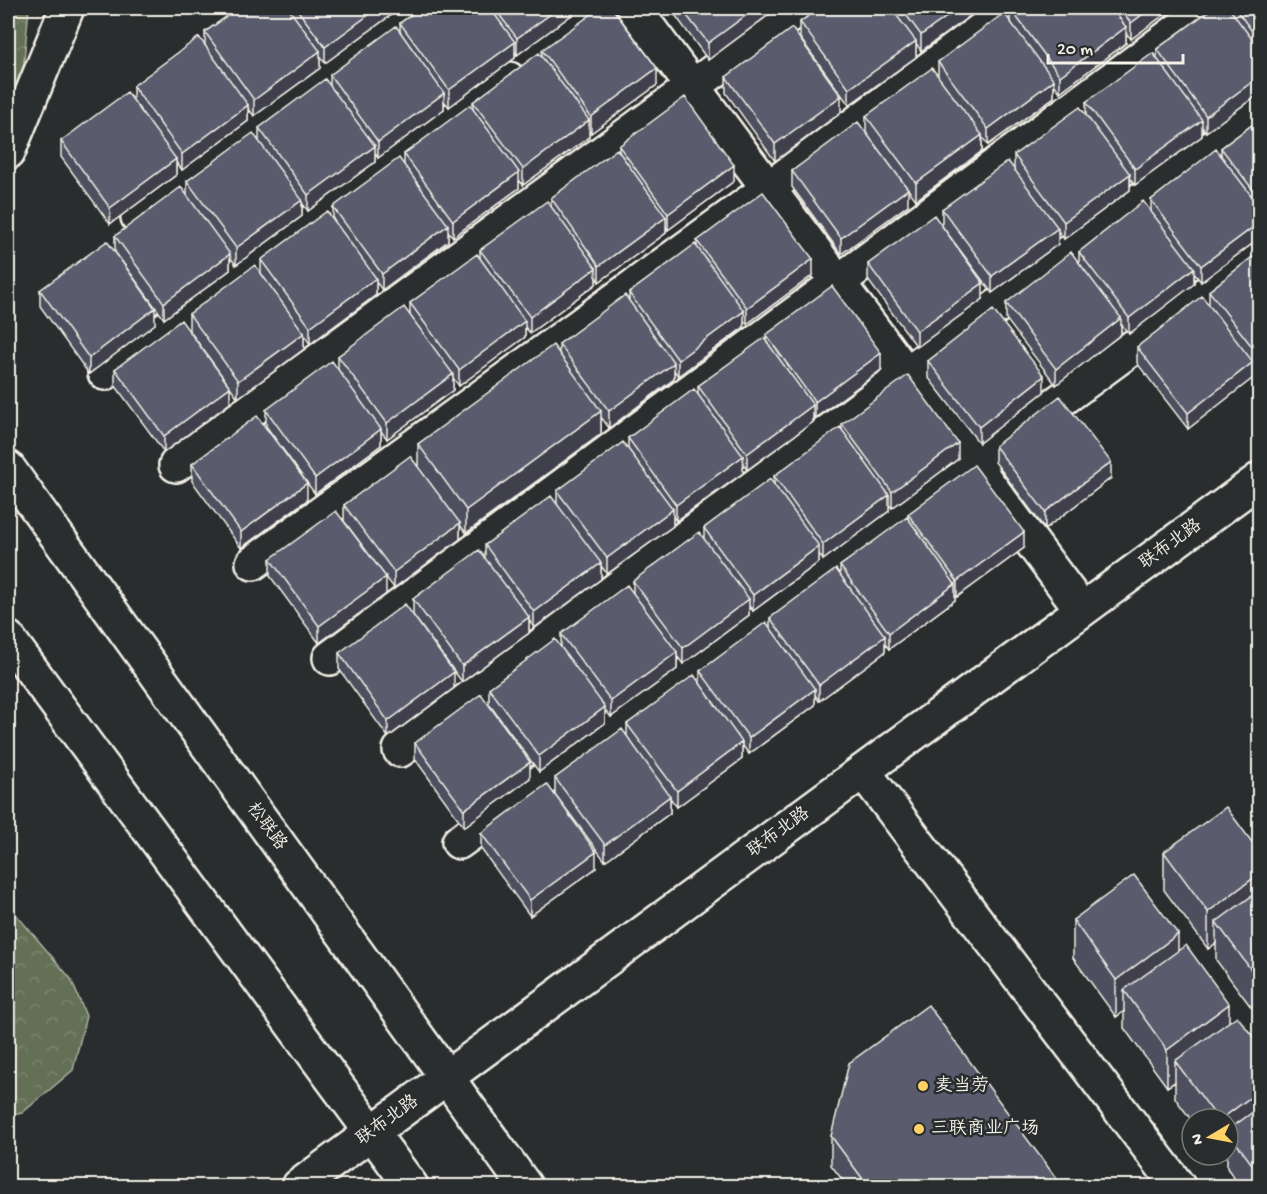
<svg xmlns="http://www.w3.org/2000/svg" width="1267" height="1194" font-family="'Gochi Hand','LXGW WenKai TC',sans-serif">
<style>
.forest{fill:url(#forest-crowns);stroke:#acb09f;stroke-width:1.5}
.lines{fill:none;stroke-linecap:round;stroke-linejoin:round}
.minor-casing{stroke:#f4f1e8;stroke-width:38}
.minor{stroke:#2a2d2e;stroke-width:33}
.wall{fill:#4d4f5f;stroke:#f4f1e8;stroke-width:1.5}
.shaded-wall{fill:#3f404d;stroke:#f4f1e8;stroke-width:1.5}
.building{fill:#5a5c6e;stroke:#f4f1e8;stroke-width:1.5}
.poi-dot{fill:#ffd166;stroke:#2a2d2e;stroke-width:2}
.labels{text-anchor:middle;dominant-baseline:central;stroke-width:5;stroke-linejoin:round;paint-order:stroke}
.street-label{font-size:18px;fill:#f4f1e8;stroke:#2a2d2e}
.poi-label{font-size:18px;fill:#f4f1e8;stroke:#2a2d2e;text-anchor:start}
</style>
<defs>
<pattern id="forest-crowns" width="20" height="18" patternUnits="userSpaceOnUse" patternTransform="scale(1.5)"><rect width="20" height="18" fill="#636f56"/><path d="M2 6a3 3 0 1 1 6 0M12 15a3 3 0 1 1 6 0" fill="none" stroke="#7a846e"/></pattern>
</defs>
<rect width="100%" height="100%" fill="#2a2d2e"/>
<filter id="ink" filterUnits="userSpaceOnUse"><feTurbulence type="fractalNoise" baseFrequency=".0167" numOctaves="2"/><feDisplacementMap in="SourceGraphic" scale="12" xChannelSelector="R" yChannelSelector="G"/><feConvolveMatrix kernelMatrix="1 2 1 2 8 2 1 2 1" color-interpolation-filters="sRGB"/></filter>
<g filter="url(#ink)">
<path class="forest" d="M8 8H29L11 196V375L8 376Z
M8 905 71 979 86 1016 73 1070 22 1113 8 1116Z"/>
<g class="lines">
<defs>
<path id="minor" d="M634 8 1082 610
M8 152 67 8
M138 217 418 8
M105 373 509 79
M176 465 800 8
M8 468 525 1186
M253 563 769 188 1011 8
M8 638 411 1186
M330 658 1208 8
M400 750 1260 111
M863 771 1178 1186
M459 842 1260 254
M299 1186 1260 479"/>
</defs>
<use href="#minor" class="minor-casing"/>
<use href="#minor" class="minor"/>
</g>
<path class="wall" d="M239 8H391V15L325 63 320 57V68L254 116 248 108V121L182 170 176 162V175L110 224 61 157V141L133 100V86L205 45V32Z
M421 8H581L517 55 515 51V58L449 107 444 101V109L378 158 375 153V162L308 211 302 203V216L236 265 230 257V270L164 319 115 252V236L187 195V181L259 141V128L330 85V75L400 32V23Z
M670 8H774V11L708 60Z
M820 8H981L921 51 916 43V57L849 105 800 38V22Z
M1010 8H1173L1131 39 1126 33V43L1060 92 1054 84V97L988 145 982 137V151L916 200 866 133V116L938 75V62L1010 21Z
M1213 8H1260V93L1206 132 1202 127V136L1135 185 1130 178V190L1064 239 1058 231V244L992 293 942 226V209L1014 169V155L1086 115V102L1157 59V49Z
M542 50 657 85 591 133 589 131V137L523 185 519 180V188L453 237 448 231V241L382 290 376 282V295L310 344 304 335V349L238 398 189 330V314L261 274V260L333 220V207L404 164V154L473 109V102L542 57Z
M726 77 841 112 775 161 726 93Z
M1260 119V238L1201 282 1194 273V284L1129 334 1121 324V334L1056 385 1006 319V303L1079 262V252L1151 212V200L1221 156V148Z
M619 146 734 181 668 230 666 227V233L599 282 596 277V284L530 333 525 327V337L459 386 453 378V390L387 439 381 431V445L315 494 266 426V410L338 369V356L410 315V303L480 259V250L551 206V198L619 152Z
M792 171 908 205 841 254 792 187Z
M697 241 813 275 747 324 744 321V327L678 376 674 370V379L609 428 601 417V434L466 533 460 525V539L394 588 344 521V505L418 466V444L559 353V344L629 301V293L697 246Z
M1260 251V373L1253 364V378L1188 429 1137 363V347L1209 305V291Z
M868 264 983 299 917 347 868 280Z
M40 290 155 324 89 374 40 306Z
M766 335 881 370 815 418 813 415V422L747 470 743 464V473L676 521 673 516V526L607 574 601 566V579L534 628 529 620V633L462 682 413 615V599L485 558V545L557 504V491L628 449V438L698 395V386L766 340Z
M928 361 1044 392 979 443 928 377Z
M115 369 230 403 164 452 115 385Z
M842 424 958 459 892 508 889 505V511L823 560 819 554V562L753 611 749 606V615L683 664 677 656V669L611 717 605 710V723L539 772 489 704V688L561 647V634L633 593V581L704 538V528L774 484V476L842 430Z
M995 446 1111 478 1045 529 995 462Z
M192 464 307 500 241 548 192 481Z
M908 514 1024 548 957 597 955 595V600L889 649 885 644V652L819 701 815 695V705L749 754 742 745V759L677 807 670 798V813L605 861 555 794V778L627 737V724L700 684V671L770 628V618L840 573V566L908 520Z
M270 559 386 594 319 643 270 576Z
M339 653 454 688 388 737 339 669Z
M415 743 530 778 464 827 415 759Z
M1260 782V826L1256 821V784Z
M481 833 596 868 530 916 481 849Z
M1164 852 1260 853V1019L1216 960V943L1208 949 1164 890Z
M1073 920 1178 951 1229 1021 1260 1046V1186H1240L1227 1168V1155H1228V1119H1192V1121L1175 1098V1082L1167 1087 1124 1028V1011L1116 1017 1073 958Z
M831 1136 1062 1186H847L831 1165Z"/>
<path class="shaded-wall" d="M378 8H391V15L325 63V47Z
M395 8H400L395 12Z
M559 8H581L517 55V38Z
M756 8H774V11L708 60V43Z
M959 8H981L921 51V35Z
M1151 8H1173L1131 39V23Z
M1126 27V43L1060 92V76Z
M916 41V57L849 105V89Z
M515 42V58L449 107V90Z
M320 51V68L254 116V100Z
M657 68V85L591 133V117Z
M1260 76V93L1206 132V116Z
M1054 80V97L988 145V129Z
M444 93V109L378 158V142Z
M841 96V112L775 161V144Z
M248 105V121L182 170V154Z
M589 120V137L523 185V169Z
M1202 120V136L1135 185V169Z
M982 135V151L916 200V183Z
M375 146V162L308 211V195Z
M176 159V175L110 224V208Z
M734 165V181L668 230V214Z
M519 172V188L453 237V221Z
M1130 174V190L1064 239V222Z
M908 189V205L841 254V238Z
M302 200V216L236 265V248Z
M666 217V233L599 282V266Z
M1260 222V238L1201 282V266Z
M448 225V241L382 290V274Z
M1058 228V244L992 293V276Z
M230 254V270L164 319V303Z
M813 259V275L747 324V308Z
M596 268V284L530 333V317Z
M1194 268V284L1129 334V318Z
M376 278V295L310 344V327Z
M983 283V299L917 347V331Z
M155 308V324L89 374V358Z
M744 311V327L678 376V360Z
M1121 318V334L1056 385V369Z
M525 321V337L459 386V370Z
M304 333V349L238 398V381Z
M881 353V370L815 418V402Z
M1253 362V378L1188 429V413Z
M674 363V379L609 428V411Z
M453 374V390L387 439V423Z
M1044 376V392L979 443V427Z
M230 387V403L164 452V436Z
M813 405V422L747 470V454Z
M601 411V434L466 533V510Z
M381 429V445L315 494V478Z
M958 443V459L892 508V492Z
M743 456V473L676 521V505Z
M1111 462V478L1045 529V512Z
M307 483V500L241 548V532Z
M889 495V511L823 560V544Z
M673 509V526L607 574V558Z
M460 523V539L394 588V572Z
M1024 532V548L957 597V581Z
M819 546V562L753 611V595Z
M601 563V579L534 628V612Z
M386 577V594L319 643V626Z
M955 584V600L889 649V633Z
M749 599V615L683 664V648Z
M529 617V633L462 682V666Z
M885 636V652L819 701V685Z
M677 652V669L611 717V701Z
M454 672V688L388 737V721Z
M815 689V705L749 754V738Z
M605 707V723L539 772V756Z
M742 742V759L677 807V791Z
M530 762V778L464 827V810Z
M670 796V813L605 861V845Z
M596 852V868L530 916V900Z
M1260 873V911L1216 922V943L1208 949V912Z
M1178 934V971L1124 990V1011L1116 1017V980Z
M1229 1004V1042L1175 1061V1082L1167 1087V1050Z
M1260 1090V1127L1228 1132V1119H1221Z"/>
<path class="building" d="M239 8H288L320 51 254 100 205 32Z
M296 8H378L325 47Z
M421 8H490L515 42 449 90 400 23Z
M494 8H559L517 38Z
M600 8H612L657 68 591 117 542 50Z
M681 8H756L708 43Z
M820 8H891L916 41 849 89 800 22Z
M901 8H959L921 35Z
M1010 8H1112L1126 27 1060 76Z
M1119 8H1151L1131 23Z
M1213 8H1229L1260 50V76L1206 116 1157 49Z
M1235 8H1260V42Z
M1004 13 1054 80 988 129 938 62Z
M396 26 444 93 378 142 330 75Z
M792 28 841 96 775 144 726 77Z
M199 37 248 105 182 154 133 86Z
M539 53 589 120 523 169 473 102Z
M1153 53 1202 120 1135 169 1086 102Z
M932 68 982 135 916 183 866 116Z
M325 79 375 146 308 195 259 128Z
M127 92 176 159 110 208 61 141Z
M685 97 734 165 668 214 619 146Z
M470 105 519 172 453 221 404 154Z
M1080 107 1130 174 1064 222 1014 155Z
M1260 119V199L1221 148Z
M858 122 908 189 841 238 792 171Z
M253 133 302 200 236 248 187 181Z
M617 149 666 217 599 266 551 198Z
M1216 149 1260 207V222L1201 266 1151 200Z
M399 158 448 225 382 274 333 207Z
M1008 161 1058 228 992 276 942 209Z
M181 187 230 254 164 303 115 236Z
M763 192 813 259 747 308 697 241Z
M547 201 596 268 530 317 480 250Z
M1143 201 1194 268 1129 318 1079 252Z
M327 211 376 278 310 327 261 260Z
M934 215 983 283 917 331 868 264Z
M107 241 155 308 89 358 40 290Z
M695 244 744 311 678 360 629 293Z
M1260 251V357L1209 291Z
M1071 252 1121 318 1056 369 1006 303Z
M477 254 525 321 459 370 410 303Z
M255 265 304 333 238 381 189 314Z
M832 286 881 353 815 402 766 335Z
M625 295 674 363 609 411 559 344Z
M1202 296 1253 362 1188 413 1137 347Z
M404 307 453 374 387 423 338 356Z
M993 310 1044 376 979 427 928 361Z
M181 320 230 387 164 436 115 369Z
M764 338 813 405 747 454 698 386Z
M553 345 601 411 466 510 418 444Z
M332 361 381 429 315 478 266 410Z
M908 375 958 443 892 492 842 424Z
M694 389 743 456 676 505 628 438Z
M1060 396 1111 462 1045 512 995 446Z
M257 416 307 483 241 532 192 464Z
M840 427 889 495 823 544 774 476Z
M623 442 673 509 607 558 557 491Z
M410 456 460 523 394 572 344 505Z
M974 465 1024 532 957 581 908 514Z
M770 479 819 546 753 595 704 528Z
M551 496 601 563 534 612 485 545Z
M336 511 386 577 319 626 270 559Z
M907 517 955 584 889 633 840 566Z
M699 532 749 599 683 648 633 581Z
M479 550 529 617 462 666 413 599Z
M836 569 885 636 819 685 770 618Z
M627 585 677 652 611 701 561 634Z
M405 604 454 672 388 721 339 653Z
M766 622 815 689 749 738 700 671Z
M555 639 605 707 539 756 489 688Z
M694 675 742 742 677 791 627 724Z
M481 694 530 762 464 810 415 743Z
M622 729 670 796 605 845 555 778Z
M547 784 596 852 530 900 481 833Z
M1226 807 1260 853V873L1208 912 1164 852Z
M1134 875 1178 934 1116 980 1073 920Z
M1260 890V982L1216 922Z
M1186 945 1229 1004 1167 1050 1124 990Z
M928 1005 1062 1186H868L831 1136 849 1063Z
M1237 1016 1260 1046V1090L1221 1119H1218L1175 1061Z
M1260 1107V1175L1228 1132V1130Z"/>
</g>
<g class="poi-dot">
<circle cx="923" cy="1086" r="6"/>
<circle cx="919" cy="1129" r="6"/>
</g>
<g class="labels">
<g class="street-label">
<text transform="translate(1171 545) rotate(-36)">联布北路</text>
<text transform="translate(266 827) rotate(54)">松联路</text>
<text transform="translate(779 833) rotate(-36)">联布北路</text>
<text transform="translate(388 1121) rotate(-36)">联布北路</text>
</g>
<g class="poi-label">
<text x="935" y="1086">麦当劳</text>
<text x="931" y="1129">三联商业广场</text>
</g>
</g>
<rect width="1267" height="1194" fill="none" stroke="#2a2d2e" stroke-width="30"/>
<rect x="15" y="15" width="1237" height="1164" fill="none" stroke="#f4f1e8" stroke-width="2" filter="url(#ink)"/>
<g transform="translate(1210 1137) rotate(260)"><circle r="28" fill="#2a2d2e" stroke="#7b7b78" stroke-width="1.5"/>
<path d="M0-4.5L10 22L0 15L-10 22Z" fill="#ffd166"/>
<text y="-9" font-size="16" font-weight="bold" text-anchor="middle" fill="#f4f1e8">N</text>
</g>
<path d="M1048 54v9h135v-9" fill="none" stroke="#f4f1e8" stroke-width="3"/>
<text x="1057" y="54" font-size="18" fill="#f4f1e8" stroke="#2a2d2e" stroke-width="4.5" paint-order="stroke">20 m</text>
</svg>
